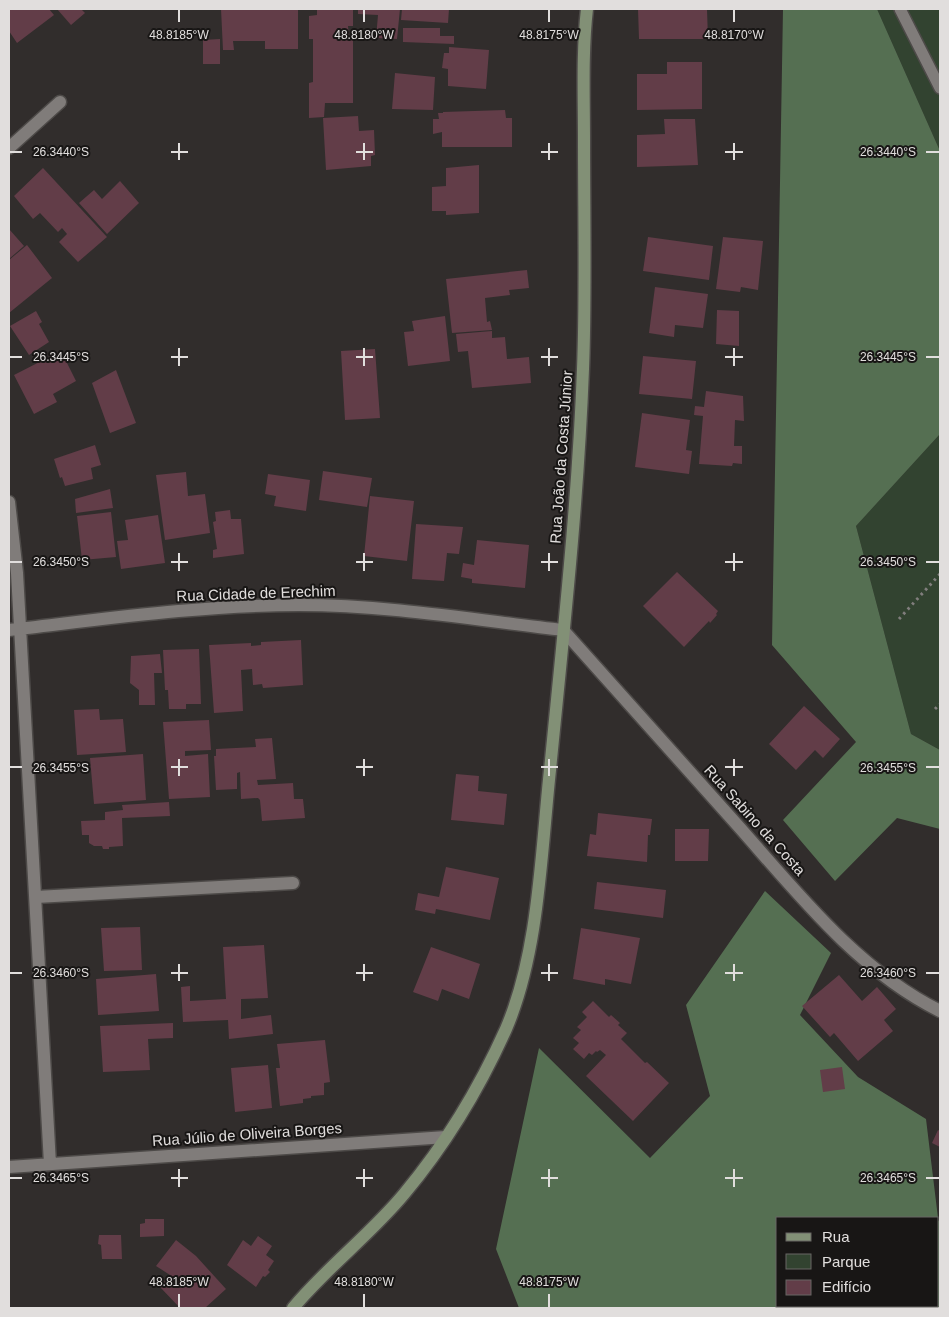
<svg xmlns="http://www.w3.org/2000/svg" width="949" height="1317" font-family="Helvetica,sans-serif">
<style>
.green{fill:#324330}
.forest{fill:#556f52}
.building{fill:#623d48}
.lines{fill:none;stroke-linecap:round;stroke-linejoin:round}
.lane-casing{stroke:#4d4a48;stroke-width:14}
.street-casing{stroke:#4d4a48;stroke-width:15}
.secondary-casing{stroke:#4d4a48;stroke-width:15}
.path{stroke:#817e7d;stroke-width:3;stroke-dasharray:2.5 4;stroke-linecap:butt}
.lane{stroke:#807c7a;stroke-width:11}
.street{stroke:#807c7a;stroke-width:12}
.secondary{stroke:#829076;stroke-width:12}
.ticks{fill:none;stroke:#e1dedd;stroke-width:2}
.labels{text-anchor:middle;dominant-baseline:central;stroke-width:4;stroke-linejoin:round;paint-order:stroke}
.street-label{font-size:15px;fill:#e1dedd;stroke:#181615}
.ticks-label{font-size:12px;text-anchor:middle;fill:#e1dedd;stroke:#181615;stroke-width:4;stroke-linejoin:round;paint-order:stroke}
</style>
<rect width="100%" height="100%" fill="#312d2c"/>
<path class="green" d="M877 9H940V151Z
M940 434V750L911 734 856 526Z"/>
<path class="forest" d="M783 9H877L940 151V434L856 526 911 734 940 750V829L897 818 835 881 783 820 856 742 772 645Z
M765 891 831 953 800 1015 858 1077 926 1119 938 1218H778V1306H938V1220L940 1223V1308H519L496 1249 539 1048 650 1158 710 1096 686 1005Z"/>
<path class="building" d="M9 9H49L54 15 17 43 9 31Z
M57 9H81L85 13 71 25Z
M221 9H298V49H265V41H233L234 50H223Z
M317 9H353V26H348L349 36H353V103H325L324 117 309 118V83L313 82V39H309V16L317 15Z
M358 9H400L397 39 376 38 378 15 358 14Z
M402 9H449L448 23 401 20Z
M638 9H707L708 39H639Z
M403 28H440V36H454V44L403 42Z
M220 39V64H203V40Z
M449 47 489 50 486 89 448 86V69L442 68 444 53H449Z
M667 62H702V109L637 110V74H667Z
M395 73 435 77 433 110 392 109Z
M505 110 506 118H512V147H442V132L433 134V119H439L438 113H443V112Z
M358 116 359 131 374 130 375 155 371 156V166L326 170 323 118Z
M664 119H695L698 165 637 167V135L665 134Z
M479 165V213L446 215V211H432V187L446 186V168Z
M43 168 107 237 78 262 59 242 67 234 62 228 58 232 40 213 33 219 14 196Z
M120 181 139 203 107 234 79 203 94 190 102 199Z
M9 229 24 246 9 259Z
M648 237 713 246 709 280 643 271Z
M723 237 763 241 758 290 741 287 740 292 716 289Z
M27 245 52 278 9 313V260Z
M527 270 529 288 509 290 510 295 485 298 487 322 490 321 492 330 452 333 446 279Z
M655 287 708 294 703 328 675 325 674 337 649 333Z
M717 310 739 311V346L716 344Z
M36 311 42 322 39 324 49 342 29 355 10 326Z
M445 316 450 361 408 366 404 332 414 331 412 321Z
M492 331V338L505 337 507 359 529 357 531 383 472 388 468 351 458 352 456 334Z
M375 349 380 418 345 420 341 351Z
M61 351 76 381 53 394 57 402 34 414 14 375Z
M643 356 696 361 692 399 639 394Z
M116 370 136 423 110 433 92 383Z
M706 391 743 396 744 421 735 420 734 446H742V464L733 463 732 466 699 464 703 416 694 415 695 406 704 407Z
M642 413 690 420 686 450 692 451 689 474 635 467Z
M95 445 101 465 91 468 93 479 65 486 62 477 60 478 54 459Z
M323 471 372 478 367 507 319 500Z
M186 472 188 496 205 494 210 533 165 540 156 475Z
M268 474 310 480 306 511 274 506 276 496 265 494Z
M110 489 113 508 76 513 75 499Z
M370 496 414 501 407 561 364 556Z
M230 510 231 519H241L244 554 213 558V550L217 549 213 522 216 521 215 512Z
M111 512 116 557 82 560 77 516Z
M158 515 165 563 121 569 117 541 128 540 125 520Z
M416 524 463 527 459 554 447 553 444 581 412 579Z
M477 540 529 545 525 588 472 583V579L461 577 463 563 474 565Z
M677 572 718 611 716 614 717 615 710 623 709 621 684 647 643 606Z
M301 640 303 685 263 688 262 684 253 685 252 669 241 670 243 711 214 713 209 645 251 643V646L261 645V642Z
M199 649 201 704H186V709H169L168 690H165L163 650Z
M160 654 162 673H154L155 705H139V690L130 683 131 656Z
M804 706 840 739 823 758 815 750 796 770 769 744Z
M99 709 100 720 123 719 126 752 77 755 74 710Z
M209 720 211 750 185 751V756L208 754 210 797 169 799 163 722Z
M272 738 276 779 257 780 258 785 293 783 294 799H303L305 818 262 821 260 800 258 798 241 799 240 772 237 773V789L216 790 214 756H216V749L256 747 255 739Z
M143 754 146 800 94 804 90 758Z
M456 774 479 776 478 791 507 794 504 825 451 820Z
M169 802 170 816 122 818 123 846 109 847V849H103L102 846H94L89 843V835H82L81 821 105 820V812L123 810 122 805Z
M598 813 652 819 650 835H648L647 862 587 856 590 834 596 835Z
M675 829H709L708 861H675Z
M446 867 499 878 490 920 436 909 435 914 415 910 418 893 439 897Z
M597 882 666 890 663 918 594 909Z
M140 927 142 970 104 971 101 928Z
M581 928 640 938 631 984 605 979V985L573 979Z
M264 945 268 998 241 999V1019L271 1015 273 1034 229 1039 228 1020 183 1022 181 987 190 986V1001L226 999 223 947Z
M431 947 480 964 469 999 442 989 438 1001 413 992Z
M156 974 159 1011 98 1015 96 979Z
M839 975 862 1001 877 987 896 1009 884 1020 893 1031 858 1061 834 1033 830 1037 802 1006Z
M593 1001 609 1017 611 1015 620 1023 618 1025 627 1033 621 1039 645 1063 647 1062 669 1083 633 1121 586 1076 606 1055 600 1050 597 1052 596 1051 592 1055 589 1053 584 1059 573 1049 579 1043 573 1038 581 1030 577 1027 587 1017 582 1012Z
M173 1023V1038L148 1039 150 1070 103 1072 100 1026Z
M325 1040 330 1082 324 1083V1095L311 1096V1098L303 1099V1103L280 1106 276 1068H280L277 1044Z
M268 1065 272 1108 235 1112 231 1068Z
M842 1067 845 1089 823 1092 820 1070Z
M938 1130 940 1131V1147L932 1143Z
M145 1219H164V1236L140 1237V1224L145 1223Z
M99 1235H121L122 1259H102L101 1245 98 1244Z
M258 1236 272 1246 266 1255 274 1261 268 1270 270 1272 265 1277 263 1276 256 1287 227 1265 243 1240 251 1246Z
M176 1240 196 1256 226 1289 205 1308H180L160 1287 170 1275 156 1266Z"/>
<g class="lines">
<defs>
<path id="lane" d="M900 9 940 88"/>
<path id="street" d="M9 148 60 102
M9 502 17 573 50 1164
M9 630C105 619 202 605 299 605 388 605 476 620 563 630 622 696 681 762 740 828 799 895 859 971 940 1011
M36 897 293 883
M9 1167 446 1137"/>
<path id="secondary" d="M293 1308C327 1267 371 1234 404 1194 445 1145 480 1087 506 1029 539 952 541 853 550 770 563 637 578 503 583 369 586 293 584 217 584 140 584 97 582 52 587 9"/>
</defs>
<use href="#lane" class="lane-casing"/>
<use href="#street" class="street-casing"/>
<use href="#secondary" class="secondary-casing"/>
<path class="path" d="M899 619 940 574
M935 709 940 704"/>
<use href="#lane" class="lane"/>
<use href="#street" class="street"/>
<use href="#secondary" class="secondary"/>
</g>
<path class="ticks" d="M179 10V22M364 10V22M549 10V22M734 10V22M179 143V160M364 143V160M549 143V160M734 143V160M10 152H22M171 152H188M356 152H373M541 152H558M725 152H743M926 152H939M179 348V366M364 348V366M549 348V366M734 348V366M10 357H22M171 357H188M356 357H373M541 357H558M725 357H743M926 357H939M179 553V571M364 553V571M549 553V571M734 553V571M10 562H22M171 562H188M356 562H373M541 562H558M725 562H743M926 562H939M179 759V776M364 759V776M549 759V776M734 759V776M10 767H22M171 767H188M356 767H373M541 767H558M725 767H743M926 767H939M179 964V981M364 964V981M549 964V981M734 964V981M10 973H22M171 973H188M356 973H373M541 973H558M725 973H743M926 973H939M179 1169V1187M364 1169V1187M549 1169V1187M734 1169V1187M10 1178H22M171 1178H188M356 1178H373M541 1178H558M725 1178H743M926 1178H939M179 1294V1307M364 1294V1307M549 1294V1307"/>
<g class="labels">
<g class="street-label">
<text transform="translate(561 457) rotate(-86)">Rua João da Costa Júnior</text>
<text transform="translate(256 593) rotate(-2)">Rua Cidade de Erechim</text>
<text transform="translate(755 820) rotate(48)">Rua Sabino da Costa</text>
<text transform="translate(247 1134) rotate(-4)">Rua Júlio de Oliveira Borges</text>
</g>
</g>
<g class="ticks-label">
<text x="179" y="39">48.8185°W</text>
<text x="364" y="39">48.8180°W</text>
<text x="549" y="39">48.8175°W</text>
<text x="734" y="39">48.8170°W</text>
<text x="61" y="156">26.3440°S</text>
<text x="888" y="156">26.3440°S</text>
<text x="61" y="361">26.3445°S</text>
<text x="888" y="361">26.3445°S</text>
<text x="61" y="566">26.3450°S</text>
<text x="888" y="566">26.3450°S</text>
<text x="61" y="772">26.3455°S</text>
<text x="888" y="772">26.3455°S</text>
<text x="61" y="977">26.3460°S</text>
<text x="888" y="977">26.3460°S</text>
<text x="61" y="1182">26.3465°S</text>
<text x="888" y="1182">26.3465°S</text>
<text x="179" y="1286">48.8185°W</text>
<text x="364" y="1286">48.8180°W</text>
<text x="549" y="1286">48.8175°W</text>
</g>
<rect width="949" height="1317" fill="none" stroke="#e1dedd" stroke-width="20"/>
<rect x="776" y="1217" width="162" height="90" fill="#181615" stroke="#686665"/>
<rect x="786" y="1233" width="25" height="8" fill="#829076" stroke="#686665"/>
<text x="822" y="1242" font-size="15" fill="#e1dedd">Rua</text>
<rect x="786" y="1254" width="25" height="15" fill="#324330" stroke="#686665"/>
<text x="822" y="1267" font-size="15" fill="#e1dedd">Parque</text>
<rect x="786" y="1280" width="25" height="15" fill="#623d48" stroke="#686665"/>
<text x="822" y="1292" font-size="15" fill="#e1dedd">Edifício</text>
</svg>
